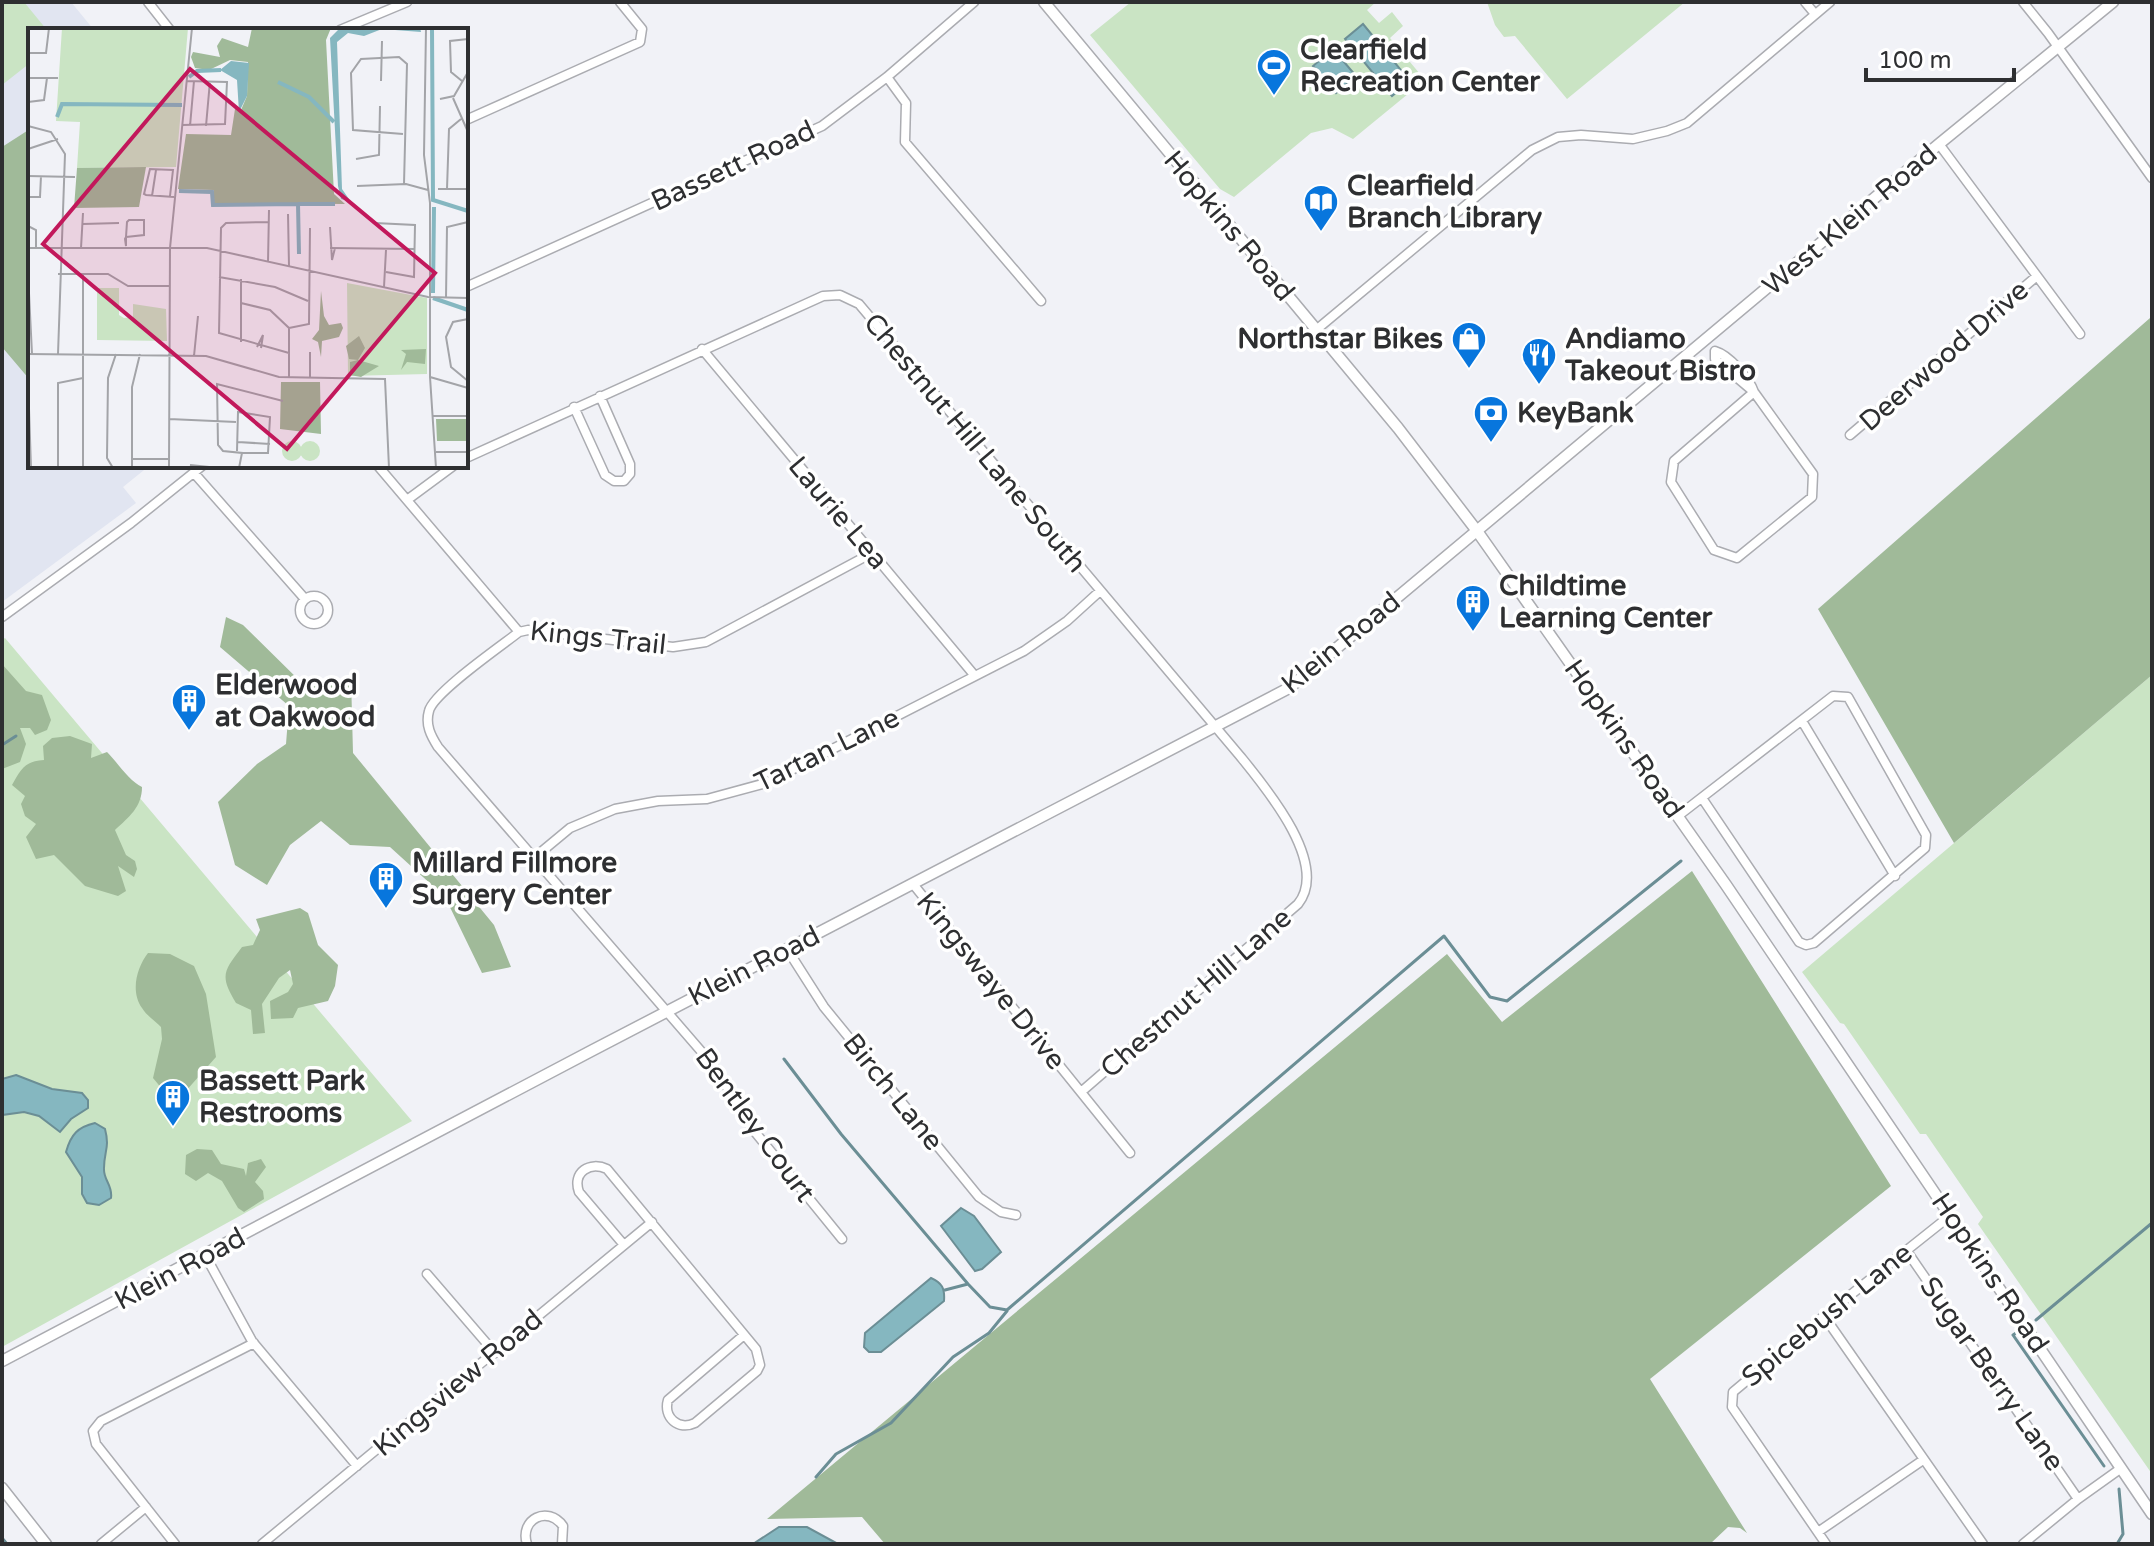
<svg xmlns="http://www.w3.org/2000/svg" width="2154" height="1546" font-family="'Varela Round',sans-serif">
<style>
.built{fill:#e1e5f1}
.green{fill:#cae4c4}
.forest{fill:#a0ba99}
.water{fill:#85b7c0;stroke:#6b8e95;stroke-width:2}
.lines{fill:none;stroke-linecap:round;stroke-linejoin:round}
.stream{stroke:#6b8e95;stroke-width:3}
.minor-casing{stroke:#abacb1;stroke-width:11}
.tertiary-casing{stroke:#abacb1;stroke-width:13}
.minor{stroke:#fff;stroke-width:8}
.tertiary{stroke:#fff;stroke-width:10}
.labels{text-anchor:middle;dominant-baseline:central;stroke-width:7;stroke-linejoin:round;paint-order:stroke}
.poi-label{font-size:28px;font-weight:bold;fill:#2e2f31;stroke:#fff;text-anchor:start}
.street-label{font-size:28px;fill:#2e2f31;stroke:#fff}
.inset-river{fill:none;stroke:#85b7c0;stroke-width:4}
.inset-road{fill:none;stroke:#a3a4a8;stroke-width:2}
.view{fill:#c2185b;fill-opacity:0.15;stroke:#c2185b;stroke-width:4}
.inset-edge{fill:none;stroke:#2e2f31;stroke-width:4}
</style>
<rect width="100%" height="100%" fill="#f1f2f7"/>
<path class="built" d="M2 2H71L94 30H30V466H149L123 487 136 503 2 602Z"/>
<path class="green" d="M2 2H24L47 30H30V63L2 85Z
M1131 2H1376L1367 10 1379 23 1392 12 1403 26 1390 38 1425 80 1353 139 1332 128 1311 133 1234 197 1220 189 1090 35Z
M1487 2H1685L1567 99 1515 36 1504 37 1495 25Z
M5 638 412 1121 2 1347V640Z
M2152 675V1474L1978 1224 1983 1217 1926 1134H1920L1844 1024 1840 1023 1802 972Z"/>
<path class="forest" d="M30 129V380L2 347V147Z
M2150 318 2152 675 1954 843 1818 609Z
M226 617 243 625 307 688 351 677 353 753 494 925 511 967 482 973 445 897 390 847 350 845 321 821 290 845 267 885 235 865 218 802 257 764 286 744 289 706 220 647Z
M2 664 26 691 42 695 51 720 47 730 35 735 30 728H20L26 744 20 762 2 769Z
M70 736 92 744 91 758 107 752C118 763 129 781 142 787 142 807 129 817 115 830L126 855 135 861 137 869 134 877 118 866 126 891 118 896 85 886 54 855 36 859 26 837 36 824 25 816 21 804 25 796 12 785C21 769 25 761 44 760L43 746 52 738Z
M1692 871 1891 1186 1650 1379 1747 1533 1740 1528 1728 1527 1710 1544H885L862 1517 767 1519 1447 954 1502 1022Z
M300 908 308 913 318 945 338 965 335 986 328 1001 298 1008 293 1018 271 1019 270 1001 288 992 293 984 290 970 279 978 262 1004 265 1033 253 1034 251 1010 236 1003C219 975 224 971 242 947L253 945 260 930 256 919Z
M148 953 170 954 194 966 206 994 216 1057 185 1092 163 1090 153 1078 162 1039 161 1027C155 1021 146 1015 142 1008 130 991 137 967 148 953Z
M197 1149 212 1150 221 1164 244 1169 246 1176 248 1163 261 1159 266 1167 255 1182 263 1191 264 1199 244 1212 238 1208 222 1181 208 1173 196 1181 185 1174 186 1155Z"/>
<path class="water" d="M1363 24 1410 81 1392 96 1345 39Z
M1333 49 1356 76 1336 93 1313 66Z
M16 1075 52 1089 82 1093 88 1100V1108L71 1119 60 1132 39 1116 24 1112 2 1115V1079Z
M95 1123 105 1129C110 1148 104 1151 104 1168 103 1180 113 1185 111 1198L99 1205 87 1203 82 1194V1177L66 1152C71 1134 78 1127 95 1123Z
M961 1208 974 1216 1001 1252 982 1269 975 1271 941 1226Z
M931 1278C942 1283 945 1288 944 1301L881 1352H869L864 1347 865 1333Z
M779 1527H807L838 1544H753Z"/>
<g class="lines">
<path class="stream" d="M2 745 16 736
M784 1059 841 1134 968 1284 990 1307 1007 1310 1444 936 1490 997 1507 1001 1681 861
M945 1290 968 1284
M2036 1320 2152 1223
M2019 1331 2013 1335 2104 1466
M816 1477 836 1454 891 1423 953 1357 989 1333 1007 1311
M2 1538 7 1544
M2117 1544 2123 1534 2119 1489"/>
<defs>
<path id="minor" d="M148 2 170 30
M1805 2 1815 14
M2023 2 2048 33 2152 178
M340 30 407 2
M887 77 906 103 905 142 1041 301
M466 120 640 42 642 29 620 2
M1939 144 2080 334
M466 287 822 126 887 77 974 2
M1316 330 1532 150 1558 137 1581 135 1633 139 1667 131 1687 123 1830 2
M702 349 975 676
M1754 392 1674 461 1671 482 1714 550 1737 558 1812 497 1813 474 1754 392C1749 378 1729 355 1715 351V359L1754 392
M574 407 605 475 614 481H624L630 474V464L600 396
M1850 435 2037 276
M466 458 823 296 840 295 859 304 1240 756C1266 788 1330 864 1298 904L1081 1092
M378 466 519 632
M194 473 305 599
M407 500 453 466
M300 610a14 14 0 1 1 28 0a14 14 0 1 1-28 0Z
M2 617 131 523 202 466
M1802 721 1895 876
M1678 816 1833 696 1848 697 1926 835 1925 848 1814 943 1806 945 1799 942 1702 798
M535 857 570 828 615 809 658 801 707 799 766 783 1024 651 1067 621 1100 591
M913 884 1130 1153
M787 949 824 1007 979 1197 1001 1212 1016 1215
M842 1239 755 1132 713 1065 438 747C431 736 425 725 429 711 433 693 501 646 519 632L528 630 673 647 706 642 872 553
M624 1245 579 1192C572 1172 590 1161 607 1169L756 1349 760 1365 757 1371 695 1423C678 1431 663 1417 668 1400L744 1335
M1906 1250 2078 1499
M205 1255 252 1341 357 1466
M427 1274 495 1353
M1824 1316 1983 1544
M1818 1532 1923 1460
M101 1544 146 1507
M175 1544 96 1444 93 1431 101 1421 254 1343
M262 1544 652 1222
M527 1544C519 1519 548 1505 563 1526L562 1544
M1826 1544 1732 1407 1733 1392 1824 1316 1951 1215
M2023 1544 2078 1499 2120 1469"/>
<path id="tertiary" d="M1044 2 1398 428 1477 531 1726 885 2152 1514
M2 1361 593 1050 1289 688 1939 144 2113 2
M2 1488 46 1544"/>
</defs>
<use href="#minor" class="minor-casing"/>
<use href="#tertiary" class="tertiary-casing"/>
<use href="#minor" class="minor"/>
<use href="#tertiary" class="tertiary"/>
</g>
<defs>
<symbol id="stadium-pin" viewBox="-11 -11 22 30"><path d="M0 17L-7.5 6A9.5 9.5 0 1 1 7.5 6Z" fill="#0876dd" stroke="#fff"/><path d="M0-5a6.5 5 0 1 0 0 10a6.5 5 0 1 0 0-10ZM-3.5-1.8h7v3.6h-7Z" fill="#fff"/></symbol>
<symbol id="library-pin" viewBox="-11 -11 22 30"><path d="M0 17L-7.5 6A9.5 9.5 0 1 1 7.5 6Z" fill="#0876dd" stroke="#fff"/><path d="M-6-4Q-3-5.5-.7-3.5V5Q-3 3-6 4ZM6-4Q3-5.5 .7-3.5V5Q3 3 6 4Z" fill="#fff"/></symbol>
<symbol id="shop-pin" viewBox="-11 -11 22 30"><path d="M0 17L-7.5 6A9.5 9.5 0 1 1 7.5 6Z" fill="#0876dd" stroke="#fff"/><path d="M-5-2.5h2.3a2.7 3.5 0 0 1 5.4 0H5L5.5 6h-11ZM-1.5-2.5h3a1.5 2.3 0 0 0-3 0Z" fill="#fff"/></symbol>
<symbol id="restaurant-pin" viewBox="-11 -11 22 30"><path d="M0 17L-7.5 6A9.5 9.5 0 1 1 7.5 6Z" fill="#0876dd" stroke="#fff"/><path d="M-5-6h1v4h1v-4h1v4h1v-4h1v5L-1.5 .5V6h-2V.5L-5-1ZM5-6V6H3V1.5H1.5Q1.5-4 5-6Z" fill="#fff"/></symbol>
<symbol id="bank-pin" viewBox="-11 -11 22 30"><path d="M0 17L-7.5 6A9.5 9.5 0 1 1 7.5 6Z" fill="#0876dd" stroke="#fff"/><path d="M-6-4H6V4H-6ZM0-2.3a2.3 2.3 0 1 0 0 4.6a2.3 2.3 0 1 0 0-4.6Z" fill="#fff"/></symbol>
<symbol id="building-pin" viewBox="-11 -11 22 30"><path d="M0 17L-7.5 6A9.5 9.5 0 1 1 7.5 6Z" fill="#0876dd" stroke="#fff"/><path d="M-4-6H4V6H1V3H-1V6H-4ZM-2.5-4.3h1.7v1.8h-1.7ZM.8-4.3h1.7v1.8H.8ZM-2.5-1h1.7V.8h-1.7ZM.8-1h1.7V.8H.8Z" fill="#fff"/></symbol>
</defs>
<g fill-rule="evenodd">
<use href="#stadium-pin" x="1254" y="46" width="40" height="54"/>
<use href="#library-pin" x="1301" y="182" width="40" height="54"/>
<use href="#shop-pin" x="1449" y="319" width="40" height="54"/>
<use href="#restaurant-pin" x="1519" y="335" width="40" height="54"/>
<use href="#bank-pin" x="1471" y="393" width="40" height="54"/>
<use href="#building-pin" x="1453" y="582" width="40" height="54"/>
<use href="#building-pin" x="169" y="681" width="40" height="54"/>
<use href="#building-pin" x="366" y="859" width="40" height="54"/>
<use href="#building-pin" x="153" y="1077" width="40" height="54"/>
</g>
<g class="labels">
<g class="poi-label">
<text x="1300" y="50">Clearfield<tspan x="1300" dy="32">Recreation Center</tspan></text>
<text x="1347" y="186">Clearfield<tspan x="1347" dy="32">Branch Library</tspan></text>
<text x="1443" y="339" text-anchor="end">Northstar Bikes</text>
<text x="1565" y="339">Andiamo<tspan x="1565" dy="32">Takeout Bistro</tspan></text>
<text x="1517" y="413">KeyBank</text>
<text x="1499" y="586">Childtime<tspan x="1499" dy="32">Learning Center</tspan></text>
<text x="215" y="685">Elderwood<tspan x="215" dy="32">at Oakwood</tspan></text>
<text x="412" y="863">Millard Fillmore<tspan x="412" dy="32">Surgery Center</tspan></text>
<text x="199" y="1081">Bassett Park<tspan x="199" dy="32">Restrooms</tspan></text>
</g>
<g class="street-label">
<text transform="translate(733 166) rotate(-25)">Bassett Road</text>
<text transform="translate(1850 220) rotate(-40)">West Klein Road</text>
<text transform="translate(1229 226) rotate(50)">Hopkins Road</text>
<text transform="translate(1944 356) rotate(-41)">Deerwood Drive</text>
<text transform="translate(975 443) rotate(50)">Chestnut Hill Lane South</text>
<text transform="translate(838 513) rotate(50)">Laurie Lea</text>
<text transform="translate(598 638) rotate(6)">Kings Trail</text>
<text transform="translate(1341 643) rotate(-39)">Klein Road</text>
<text transform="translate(1624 739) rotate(55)">Hopkins Road</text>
<text transform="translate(827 750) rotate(-26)">Tartan Lane</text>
<text transform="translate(754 966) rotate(-27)">Klein Road</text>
<text transform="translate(991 981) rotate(51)">Kingswaye Drive</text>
<text transform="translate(1196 993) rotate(-41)">Chestnut Hill Lane</text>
<text transform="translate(893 1092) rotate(51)">Birch Lane</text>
<text transform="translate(755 1125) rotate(54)">Bentley Court</text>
<text transform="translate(180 1269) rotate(-28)">Klein Road</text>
<text transform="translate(1990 1273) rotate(56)">Hopkins Road</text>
<text transform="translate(1827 1315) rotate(-39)">Spicebush Lane</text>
<text transform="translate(1992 1374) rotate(55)">Sugar Berry Lane</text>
<text transform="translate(458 1383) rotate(-40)">Kingsview Road</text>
</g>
</g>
<g transform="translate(28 28)">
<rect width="440" height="440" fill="#f1f2f7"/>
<path d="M34 0H160L148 139 49 140 52 94 28 93ZM319 255 399 270V346L320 348ZM69 260H91V287L96 290 105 289V276L138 281 139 313 69 312ZM254 423a10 10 0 1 1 20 0a10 10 0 1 1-20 0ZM272 423a10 10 0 1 1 20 0a10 10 0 1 1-20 0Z" fill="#cae4c4"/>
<path d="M224 0H303L298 12 306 166 317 176 186 175V162L150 161 158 106 203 107 207 81 213 82 219 68 220 34 202 32 181 42 167 40 163 29 165 24 192 29 189 18 194 10 220 19ZM118 139 111 179 46 180 49 140ZM293 263 296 288 301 297 313 295 315 300 311 309 294 313 293 329 290 314 284 311 291 302ZM331 308 337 320 330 332 351 338 333 349 322 347V334L330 332 321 331 318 318ZM398 321 397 336 379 334 373 342 378 326 373 322ZM253 354H292L293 406 252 401ZM408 391H440V413H409Z" fill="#a0ba99"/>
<path d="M340 0H392L393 4 354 1 336 8 320 5 309 14 314 161 323 174 313 171 310 158 302 10 310 2ZM203 33 221 35 219 68 211 84 209 52 192 42Z" fill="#85b7c0"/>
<path class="inset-river" d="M404 0 405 172 440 183M161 49 169 43 193 42M250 54 281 69 306 94M29 89 34 76 154 77M151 163 184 164 185 177 270 176 271 226M270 176H307M405 265 406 179M405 270 440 282"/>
<path class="inset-road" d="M398 0 396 127 402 175V349L408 440M0 25H18L21 0M0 50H30M353 53 354 13M434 53 423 44 422 13 440 11M425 70 440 104M412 71 426 68 440 44M0 74 16 72 19 50M154 97 197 96 199 54 159 53M0 98 23 104 37 126 30 326M162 98 166 53M178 98 182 53M375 106 325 102 323 45 333 31 371 29 379 36 376 156M0 121 30 111M328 131 351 127 352 78M0 148 47 149M329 158 378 156 400 162M410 161H440M419 161 421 101 433 91M124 168 128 142M142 168 145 142 122 141 116 166 118 167 146 169M0 169H12L13 148M260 186 261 238M241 194 198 195 193 200 191 305 261 325M347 195 387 197 386 249 358 244M55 196 91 195M0 198 8 202V220M302 199 304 232 307 220M98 209 116 207V192H101L99 194 98 209V218L97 211 98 209M0 220H179L400 269 440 270M53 220 55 185M302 220 387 221M240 234 241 182M0 245 4 326M30 246H80L100 258H142M191 249 247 259 280 273M356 259 358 222M418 270 419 199 440 194M213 275 242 282 261 300V349M440 291 425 294 418 309 423 339 440 353M261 300 281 296 282 200M213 314V251M229 319 235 307 233 320M282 324V349M0 326 178 328 251 349 357 351 361 440M166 328 170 288M402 349 440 360M0 351 3 440M405 388H440M141 391 208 394M210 414 242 416M209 423 210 384 242 389 240 425H214M408 424H440M104 431H141M162 437 191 440M30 440V355L55 350M55 440V246M85 440 79 430 80 350 88 326M104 440V359L112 326M141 440 142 220 164 0M211 440 214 425 195 423 190 417 189 356 255 373"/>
<path class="view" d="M162 41 407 245 259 421 15 216Z"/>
<rect width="440" height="440" class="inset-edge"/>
</g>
<rect width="2154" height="1546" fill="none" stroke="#2e2f31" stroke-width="8"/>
<path d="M1866 68v12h148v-12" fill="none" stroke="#2e2f31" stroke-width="4"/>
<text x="1878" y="68" font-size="24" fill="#2e2f31" stroke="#ffffff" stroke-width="6" paint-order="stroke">100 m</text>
</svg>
